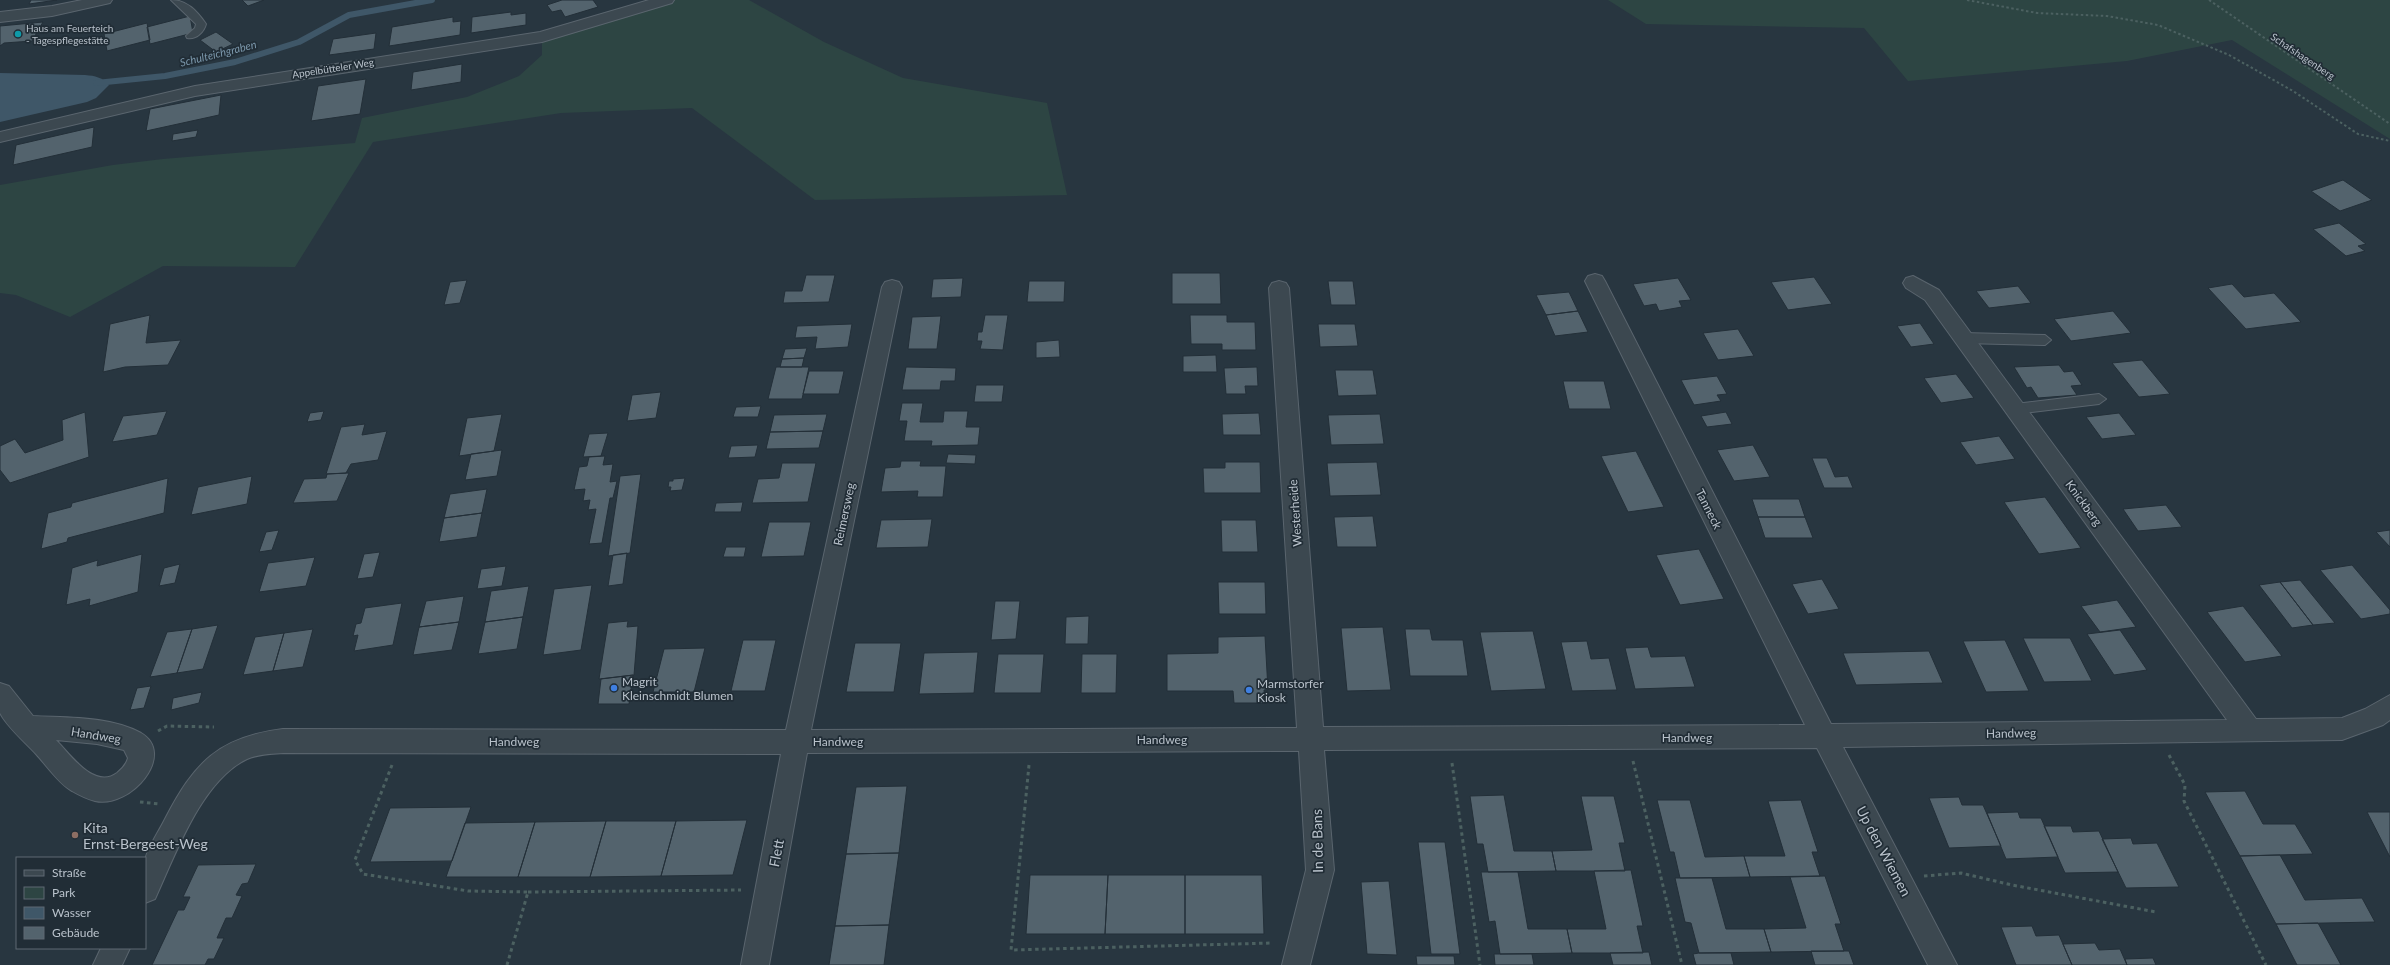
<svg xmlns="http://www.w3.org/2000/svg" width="2390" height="965" font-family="Lato,sans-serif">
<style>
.green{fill:#2d4543}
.water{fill:#3f5768}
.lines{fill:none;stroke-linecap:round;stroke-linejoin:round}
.stream{stroke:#3f5768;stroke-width:6}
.building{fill:#53636d;stroke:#232f38}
.service-casing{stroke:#5a656e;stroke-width:2}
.minor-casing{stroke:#5a656e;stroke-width:2}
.path-far1{stroke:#4c6161;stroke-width:2;stroke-dasharray:2.5 2.5;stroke-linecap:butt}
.path{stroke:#4c6161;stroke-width:3;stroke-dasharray:3.5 3.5;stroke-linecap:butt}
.service{fill:#3c4850;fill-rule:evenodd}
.minor{fill:#3c4850;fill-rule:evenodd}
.culture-dot{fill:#0f9aa8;stroke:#212d36;stroke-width:1.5}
.shop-dot{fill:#3f7fe0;stroke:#212d36;stroke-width:1.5}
.education-dot{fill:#8d6e63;stroke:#212d36;stroke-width:1.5}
.labels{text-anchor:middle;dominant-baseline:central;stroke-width:3.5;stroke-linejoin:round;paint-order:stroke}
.far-poi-label{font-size:10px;fill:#b9c2cb;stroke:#212d36;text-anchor:start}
.far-street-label{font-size:10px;fill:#b9c2cb;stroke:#212d36}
.far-water-label{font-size:11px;font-style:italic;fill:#7b97ab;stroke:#212d36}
.street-label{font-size:12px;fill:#b9c2cb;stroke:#212d36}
.poi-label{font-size:12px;fill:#b9c2cb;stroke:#212d36;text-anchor:start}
.near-poi-label{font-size:14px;fill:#b9c2cb;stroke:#212d36;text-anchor:start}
.near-street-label{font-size:14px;fill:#b9c2cb;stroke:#212d36}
</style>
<rect width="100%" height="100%" fill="#283640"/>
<path class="green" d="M666 0H749L824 42 903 78 1047 103 1067 195 815 200 692 108 561 113 373 142 295 267 163 266 70 317 16 295 0 293V185L113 165 163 159 355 143 362 118 467 97 519 76 542 55V37Z
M1608 0H2390V139L2232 40 2127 61 1908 81 1864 28 1646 24Z"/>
<path class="water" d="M0 73 85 75C96 76 101 77 109 85L96 98 87 102 0 122Z"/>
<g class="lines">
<path class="stream" d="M96 83 165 76 235 62 299 42 349 15 432 0"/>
</g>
<path class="building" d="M31 0H57L29 4Z
M242 0H264L248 6Z
M562 0H593L598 7 565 17 561 10 552 12 547 5Z
M511 12V15L526 13V25L471 33 472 17Z
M190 16 193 33 150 44 147 27Z
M453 17V22L461 21 460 35 389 46 392 27Z
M43 22 32 41 4 43 0 46V26Z
M147 23 150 40 107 51 104 34Z
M216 32 233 44 216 52 200 40Z
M376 33 374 49 329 55 333 39Z
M462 64 461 82 411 90 413 72Z
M366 79 360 114 311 121 318 86Z
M221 95 219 115 146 131 150 109Z
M94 127 92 147 13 165 16 145Z
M198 130 196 137 172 141 173 134Z
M2343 180 2372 200 2340 211 2311 191Z
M2339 223 2366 244 2358 246 2365 251 2346 256 2313 229Z
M1172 273H1220L1221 304H1172Z
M806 275H835L829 302 783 303 785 291H802Z
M1814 277 1832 304 1788 310 1771 282Z
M963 278 961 297 931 298 933 279Z
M1678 278 1691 300 1679 301 1682 307 1659 311 1656 304 1644 306 1633 284Z
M467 280 460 303 444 305 450 282Z
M1029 281H1065L1064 302H1027Z
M1328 281H1353L1356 305H1331Z
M2232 284 2244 297 2274 293 2301 322 2246 329 2208 288Z
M2018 286 2031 303 1989 308 1976 291Z
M1569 292 1578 311 1546 315 1536 295Z
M1578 311 1588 332 1555 336 1546 315Z
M2113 311 2131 333 2071 341 2054 319Z
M150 315 146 343 181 340 168 365 125 367 103 372 110 324Z
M985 315H1008L1003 350 980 349 982 341H977L978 332H982Z
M1190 315H1227V322H1255L1256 350H1222V344H1191Z
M941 316 937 349H908L912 317Z
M1920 323 1934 344 1911 347 1897 326Z
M852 324 848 347 815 349 817 337 795 338 797 326Z
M1318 324H1355L1358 346 1320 347Z
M1738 329 1754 356 1718 360 1703 333Z
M1059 340 1060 357 1036 358V342Z
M807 348 804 358 782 359 785 349Z
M1216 355 1217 372H1183V356Z
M804 358 802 367H780L782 359Z
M2142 360 2170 394 2139 397 2112 363Z
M2059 365 2064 372 2073 371 2082 385 2071 386 2077 395 2038 398 2031 387 2027 388 2014 367Z
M776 367H809L802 399H768Z
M906 367 956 368 955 381H941L940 390H902Z
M1257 367 1258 386H1245L1246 394H1226L1224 368Z
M1335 370H1373L1377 395 1338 396Z
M809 371H844L839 394H803Z
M1956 374 1974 398 1941 403 1924 378Z
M1717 376 1727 394 1717 395 1721 401 1694 405 1681 380Z
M1563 381H1604L1611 409H1569Z
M976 385H1004L1002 402H974Z
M661 392 656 418 627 421 632 395Z
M902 403H923L920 422H943L944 411H968L966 427H980L978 445 931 446 932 441H904L907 421H899Z
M761 406 758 417H733L736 407Z
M167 411 157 435 112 442 123 416Z
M324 411 321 420 307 422 310 413Z
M85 412 89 457 10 483 0 470V446L15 439 25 453 63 440 62 420Z
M1726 412 1732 424 1707 427 1701 416Z
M1259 413 1261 435H1223L1222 414Z
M2119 413 2136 435 2102 439 2086 417Z
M502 414 494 451 459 456 467 418Z
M827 414 823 431 770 432 774 415Z
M1380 414 1384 444 1331 445 1328 415Z
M365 424 362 435 387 431 378 460 351 464 346 473 326 474 341 427Z
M823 431 819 448 766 449 770 432Z
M608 433 601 456 583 457 589 434Z
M1999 436 2015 459 1976 465 1960 442Z
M758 445 755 457 728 458 731 446Z
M1753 445 1770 477 1734 481 1717 450Z
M502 450 497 476 465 480 471 454Z
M1636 451 1664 507 1628 512 1601 456Z
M948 454 976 455 975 464 946 463Z
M605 456 603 465 613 464 610 482 617 481 613 498H610L602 543 589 544 596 509 588 510 590 500 583 501 585 489 574 490 579 467 587 466 589 457Z
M1812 458H1827L1835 477 1848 476 1853 488H1824Z
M901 461H921L920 466H946L943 497H917L918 491 881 492 885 468 900 467Z
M1225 462H1260L1261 493H1204L1203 468H1225Z
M1377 462 1381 495 1330 496 1327 463Z
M782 463H816L808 502 752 503 758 479 779 478Z
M349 473 337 501 293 503 304 479 326 478 327 474Z
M641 474 630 553 608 556 620 476Z
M252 476 247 504 191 515 198 487Z
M168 478 164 513 68 538 67 542 41 549 48 513 71 507 72 503Z
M685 478 682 490 670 491 671 487H668L669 481H673V479Z
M487 489 482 513 444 518 450 494Z
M2045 497 2081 548 2039 554 2004 502Z
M1752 499H1799L1805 517H1758Z
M743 502 741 512H714L716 503Z
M2166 505 2182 527 2138 531 2123 509Z
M482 513 477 537 439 542 444 518Z
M1373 516 1377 547H1337L1334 517Z
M1758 517H1805L1813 538H1765Z
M932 519 928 547 876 548 881 520Z
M1221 520H1256L1258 552H1222Z
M769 522H811L804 556 761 557Z
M279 530 272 550 259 552 266 532Z
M2390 530V547L2376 532Z
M726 547H746L744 557H723Z
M1699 549 1724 599 1680 605 1656 555Z
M380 552 373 577 357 579 364 554Z
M627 553 623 584 608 586 613 555Z
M142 554 138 592 89 606 90 599 66 605 72 568 98 560 97 566Z
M315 557 306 586 259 592 268 563Z
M180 564 175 583 159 586 164 568Z
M2352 565 2390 610V614L2361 619 2320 570Z
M506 566 502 586 477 589 481 569Z
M1822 579 1839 609 1808 614 1792 584Z
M2300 580 2335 623 2313 625 2280 582Z
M1218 582H1265L1266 614H1219Z
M2280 582 2313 625 2292 628 2259 585Z
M592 585 581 650 543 655 554 589Z
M529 586 523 617 485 622 491 591Z
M464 596 459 622 419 627 426 601Z
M2117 600 2136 627 2100 632 2081 606Z
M995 601H1020L1016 639 991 640Z
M402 603 393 645 354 651 358 635 353 636 356 624 361 623 365 608Z
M2243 606 2282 656 2245 662 2207 612Z
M1089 616 1088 644H1065L1066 617Z
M523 617 517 649 478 654 485 622Z
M628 621 627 627 638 626 634 675 599 679 608 623Z
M459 622 452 650 413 655 419 627Z
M218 625 203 669 177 673 192 629Z
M1383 627 1391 690 1347 691 1341 628Z
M192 629 177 673 150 677 167 632Z
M313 629 303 667 273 671 284 633Z
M1405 629H1430L1432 640H1463L1468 676H1410Z
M2120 630 2147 670 2114 675 2087 634Z
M1533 631 1546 689 1491 691 1480 632Z
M284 633 273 671 243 675 255 637Z
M1265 636 1268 690H1264L1265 703H1234L1233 691H1167V654L1218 653V637Z
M2023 638H2070L2092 681 2044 682Z
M743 640H776L765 691H731Z
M2005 640 2029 691 1986 692 1963 641Z
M1587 641 1591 659 1609 658 1617 690 1572 691 1561 642Z
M855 643H901L894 692H846Z
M1648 647 1651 657 1685 656 1695 687 1635 689 1625 648Z
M705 648 694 692H653L664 649Z
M1929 651 1943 683 1856 685 1843 653Z
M978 652 974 693 919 694 924 653Z
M998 654H1044L1041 693H994Z
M1082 654H1117L1116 693H1081Z
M633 675 629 704H598L601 679Z
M151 686 144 708 130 710 137 688Z
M202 692 199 703 171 710 173 698Z
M907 786 899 853 846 854 856 787Z
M2245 791 2263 824H2295L2313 854 2240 856 2205 792Z
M1504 795 1514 851H1552L1556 871 1488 872 1483 844H1477L1470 796Z
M1581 796H1614L1625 843H1619L1625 871H1556L1552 851 1592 850Z
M1959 797 1962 805H1983L2001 846 1949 848 1929 798Z
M1657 800H1690L1705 857 1744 856 1750 877 1680 878 1674 852H1670Z
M1801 800 1818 852H1812L1820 876 1750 877 1744 856H1785L1768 801Z
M471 807 452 861 370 862 390 808Z
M2018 812 2020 818H2041L2058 857 2006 859 1987 813Z
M2367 812H2390V857Z
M747 820 733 875 661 876 676 821Z
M606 821 590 877H518L535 822Z
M606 821H676L661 876 590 877Z
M535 822 518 877H446L465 823Z
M2044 826H2071L2073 832 2099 831 2118 872 2065 873Z
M2131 838 2133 844 2157 843 2179 887 2126 888 2102 839Z
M1418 842H1445L1460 954H1431Z
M899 853 889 925 835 926 846 854Z
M2280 855 2305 900 2362 898 2375 922 2276 924 2240 856Z
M256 864 248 883 242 884 236 895 242 896 232 918H226L217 938H224L214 959H208L205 965H152L178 910H184L190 897H183L198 865Z
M1631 870 1643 926H1637L1643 953H1572L1567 929H1606L1594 871Z
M1481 872H1518L1528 929H1567L1572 953 1500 954 1495 921 1489 922Z
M1030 875H1108L1105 934H1026Z
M1108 875H1185V934H1105Z
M1185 875H1262L1264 934H1185Z
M1825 876 1841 924H1835L1844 951 1771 952 1764 929 1806 928 1790 877Z
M1675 878H1712L1726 929H1764L1771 952 1699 953 1691 923 1685 922Z
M1389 881 1397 955 1367 954 1361 882Z
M2318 923 2341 965H2297L2276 924Z
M889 925 884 965H829L835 926Z
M2032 926 2036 936 2059 935 2072 965H2016L2001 927Z
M2095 943 2099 950 2120 949 2127 965H2072L2063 944Z
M1811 951H1849L1854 965H1815Z
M1649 952 1652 965H1613L1610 953Z
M1699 953H1731L1734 965H1696L1693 954Z
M1494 954H1532L1534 965H1495Z
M1416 956H1454L1455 965H1417Z
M2153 958 2156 965H2127L2125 959Z"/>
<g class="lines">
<defs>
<path id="service" d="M171 0C187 0 197 11 206 24 204 32 196 40 187 38L186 36 195 28 196 24Z
M1963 333 2045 335 2051 340 2045 345 1963 343 1957 338Z
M2099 394 2106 399 2099 404 2015 414 2008 409 2015 404Z"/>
<path id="minor" d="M82 0H112L110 3 52 16 0 22V12L52 6Z
M649 0H674L672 3 542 42 195 96 0 142V132L195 86 540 32Z
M1595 274 1602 276 1605 281 1831 724 2227 720 1925 300 1906 288 1903 283 1906 278 1913 276 1939 290 2256 719 2342 718 2365 709 2390 695V720L2383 725 2342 740 1843 747 1957 965H1928L1817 748 1324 750 1334 870 1310 965H1282L1306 870 1299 751 807 753 769 965H741L781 754 283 753C271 754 258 754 247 759 201 781 175 856 155 899L145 903C145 890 142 873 145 860 148 847 159 831 165 819 194 763 218 737 283 729L786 730 882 287 885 282 892 280 899 282 902 287 811 730 1297 728 1269 288 1272 283 1279 281 1286 283 1289 288 1323 727 1805 725 1585 281 1588 276Z
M0 683 9 686 33 716C68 718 110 716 141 733 177 754 131 809 95 801 87 799 79 795 72 791 59 784 47 766 36 754 26 743 7 727 0 713 0 706 0 691 0 683ZM56 740 97 744 124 750 128 758C126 765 122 769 117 773 94 790 70 754 56 740Z
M101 948H130L122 965H93Z"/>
</defs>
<use href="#service" class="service-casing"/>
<use href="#minor" class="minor-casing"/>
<path class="path-far1" d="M1967 0 2037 13 2107 16 2158 25 2229 55 2293 91 2358 134 2390 141
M2209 0 2390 124"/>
<path class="path" d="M158 731 167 726 214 727
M2169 755 2185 785 2184 801 2266 965
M1633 761 1682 965
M1452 763 1480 965
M392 765 355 860 363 874 468 891 528 892 507 965
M1029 765 1011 950 1273 943
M140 802 159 804
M1924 876 1961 873 2012 885 2156 912
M528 892 741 890"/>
<use href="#service" class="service"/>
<use href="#minor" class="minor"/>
</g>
<circle class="culture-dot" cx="18" cy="34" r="4"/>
<g class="shop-dot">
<circle cx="614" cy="688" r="4"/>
<circle cx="1249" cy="690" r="4"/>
</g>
<circle class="education-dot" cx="75" cy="835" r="4"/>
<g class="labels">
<g class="far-poi-label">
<text x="26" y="28">Haus am Feuerteich<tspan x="26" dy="12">- Tagespflegestätte</tspan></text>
</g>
<g class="far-street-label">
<text transform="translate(2303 56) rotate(34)">Schafshagenberg</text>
<text transform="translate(333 68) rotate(-9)">Appelbütteler Weg</text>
</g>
<g class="far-water-label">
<text transform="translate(218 53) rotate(-14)">Schulteichgraben</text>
</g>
<g class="street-label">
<text transform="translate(2084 503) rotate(54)">Knickberg</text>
<text transform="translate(1709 509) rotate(63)">Tanneck</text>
<text transform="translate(1295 513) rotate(-94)">Westerheide</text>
<text transform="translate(844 514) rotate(-78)">Reimersweg</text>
<text transform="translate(2011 733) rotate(-1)">Handweg</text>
<text transform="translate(96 735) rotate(9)">Handweg</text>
<text x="1687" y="737">Handweg</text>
<text x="1162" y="739">Handweg</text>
<text x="514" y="741">Handweg</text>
<text x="838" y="741">Handweg</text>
</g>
<g class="poi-label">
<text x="622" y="681">Magrit<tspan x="622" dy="14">Kleinschmidt Blumen</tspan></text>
<text x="1257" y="683">Marmstorfer<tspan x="1257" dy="14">Kiosk</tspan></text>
</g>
<g class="near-poi-label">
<text x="83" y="827">Kita<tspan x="83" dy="16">Ernst-Bergeest-Weg</tspan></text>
</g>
<g class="near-street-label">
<text transform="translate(1317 841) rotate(-91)">In de Bans</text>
<text transform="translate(1884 851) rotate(62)">Up den Wiemen</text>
<text transform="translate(776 853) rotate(-79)">Flett</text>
</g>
</g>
<rect x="16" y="857" width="130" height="92" fill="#212d36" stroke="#5e6972"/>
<rect x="24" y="870" width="20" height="6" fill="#3c4850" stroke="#5e6972"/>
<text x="52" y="877" font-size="12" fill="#b9c2cb">Straße</text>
<rect x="24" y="887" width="20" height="12" fill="#2d4543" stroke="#5e6972"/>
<text x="52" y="897" font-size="12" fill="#b9c2cb">Park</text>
<rect x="24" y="907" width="20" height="12" fill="#3f5768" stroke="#5e6972"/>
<text x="52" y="917" font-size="12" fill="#b9c2cb">Wasser</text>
<rect x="24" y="927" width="20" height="12" fill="#53636d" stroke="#5e6972"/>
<text x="52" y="937" font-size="12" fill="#b9c2cb">Gebäude</text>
</svg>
